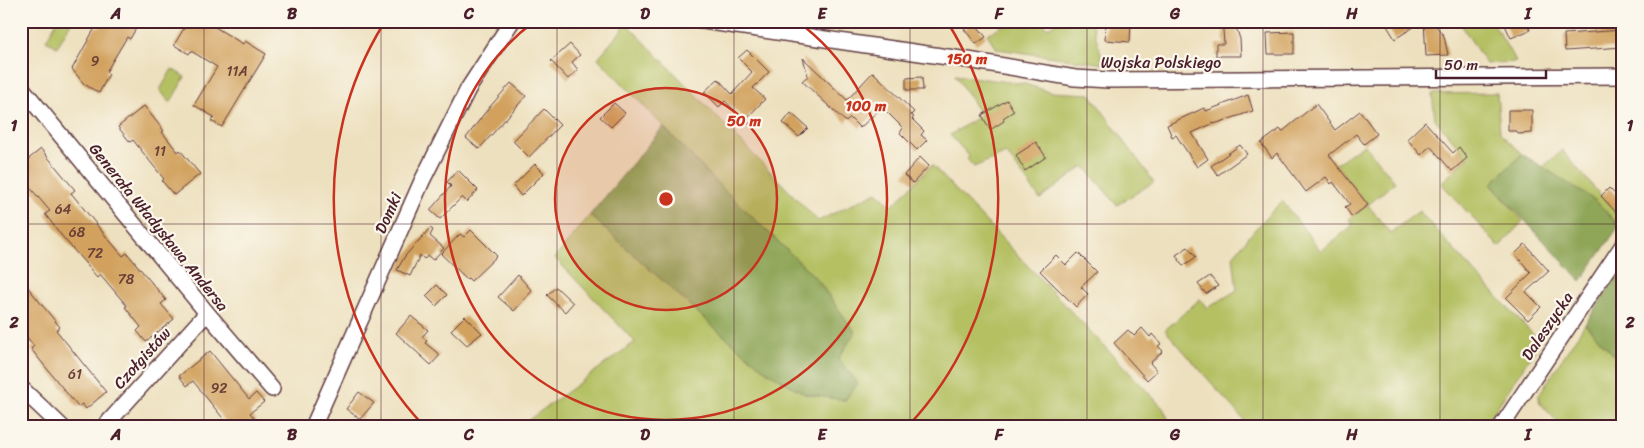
<svg xmlns="http://www.w3.org/2000/svg" width="1644" height="448" font-family="Sriracha,sans-serif">
<style>
.green{fill:#b4c062;stroke:#7f7046}
.forest{fill:#8fa658;stroke:#6c6242}
.building{fill:#d1a15d}
.lines{fill:none;stroke-linecap:round;stroke-linejoin:round}
.minor-casing{stroke:#623c41;stroke-width:18}
.minor{stroke:#fff;stroke-width:15}
.grid{fill:none;stroke:#4a1f2b;stroke-width:1;stroke-opacity:0.55}
.ring{fill:none;stroke:#c8321e;stroke-width:2.5}
.labels{text-anchor:middle;dominant-baseline:central;stroke-width:4.5;stroke-linejoin:round;paint-order:stroke}
.number-label{font-size:14px;fill:#6c4038}
.street-label{font-size:16px;fill:#4a1f2b;stroke:#fbf7ec}
.centre{fill:#c8321e;stroke:#fbf7ec;stroke-width:2.5}
.ring-label{font-size:15px;text-anchor:middle;font-weight:bold;fill:#c8321e;stroke:#fbf7ec;stroke-width:4.5;stroke-linejoin:round;paint-order:stroke}
.neatline{fill:none;stroke:#4a1f2b;stroke-width:2}
.grid-label{font-size:16px;text-anchor:middle;font-weight:bold;fill:#4a1f2b}
</style>
<rect width="100%" height="100%" fill="#fbf7ec"/>
<filter id="ink" filterUnits="userSpaceOnUse"><feTurbulence type="fractalNoise" baseFrequency=".02" numOctaves="2"/><feDisplacementMap in="SourceGraphic" scale="10" xChannelSelector="R" yChannelSelector="G"/><feConvolveMatrix kernelMatrix="1 2 1 2 8 2 1 2 1" color-interpolation-filters="sRGB"/></filter>
<filter id="wash" filterUnits="userSpaceOnUse"><feTurbulence type="fractalNoise" baseFrequency=".0096" numOctaves="4" result="noise"/><feDisplacementMap in="SourceGraphic" scale="20" xChannelSelector="R" yChannelSelector="G"/><feGaussianBlur stdDeviation="1.12" result="paint"/><feColorMatrix in="noise" values="0 0 0 0 0 0 0 0 0 0 0 0 0 0 0 0 0 1.4 0 .05"/><feComposite in="paint" operator="in"/></filter>
<g filter="url(#wash)">
<rect width="100%" height="100%" fill="#ede0be"/>
<path class="green" d="M57 21H72L57 47 46 40Z
M1012 21H1042L1047 28 1059 21H1089L1093 27 1104 64 997 49 987 34Z
M1459 21H1492L1516 62 1486 64Z
M627 24 818 221 877 192 892 206 932 165 1163 408 1172 427H519L635 342 555 258 590 215 716 329 805 394 845 400 858 383 838 359 855 332 816 278 721 187 598 58Z
M172 69 185 77 170 103 160 90Z
M955 75 1025 84 1050 92 1090 94 1154 182 1117 205 1084 166 1040 199 1006 153 974 167 967 159 969 156 950 135 981 115Z
M1497 93 1500 133 1522 154 1491 184 1523 221 1499 247 1441 183 1468 158 1435 119 1432 94Z
M1364 144 1395 182 1368 205 1390 233 1419 211 1463 260 1540 342 1484 427H1250L1165 330 1200 299 1208 308 1237 290 1233 256 1257 227 1282 201 1321 251 1353 225 1349 219 1368 205 1336 164Z
M1562 150 1601 196 1623 217 1619 226 1596 201 1542 168Z
M1585 324 1623 365V427H1562L1540 403 1538 396Z"/>
<path class="forest" d="M663 127 721 187 816 278 855 332 838 359 858 383 845 400 805 394 766 371 716 329 590 215Z
M1522 154 1596 201 1619 226 1581 281 1491 184Z
M1623 268V365L1585 324Z"/>
<g id="blocks">
<path class="building" d="M103 21H131L138 25 130 39 127 37 106 72 109 74 99 93 84 84 72 69 96 26 99 28Z
M191 21H205L243 44 245 41 266 54 222 127 211 121 214 117 194 105 217 67 191 51 189 54 174 45 186 25 188 27Z
M1106 21H1131L1130 42 1105 40Z
M1220 21H1234L1240 39 1241 56H1216V44H1224L1223 30Z
M1384 21H1423L1395 39Z
M1424 21H1432L1444 36 1448 55 1426 56Z
M1503 21H1526L1530 30 1511 38Z
M974 22 986 37 976 44 964 29Z
M1623 30V47L1565 51 1564 34Z
M1294 32V54H1268L1267 33Z
M570 44 580 55 572 62 578 70 568 79 551 61Z
M747 50 769 72 753 88 765 99 745 120 725 101 719 107 704 92 718 79 732 94 752 72 738 58Z
M803 58 847 100 873 72 914 112 911 115 914 117 912 119 924 131 921 135 927 140 917 150 900 133 903 128 882 107 860 128 850 118 846 122 802 81 808 76Z
M922 77 923 90H906V78Z
M511 83 526 96 479 149 466 138 487 110Z
M1248 95 1253 111 1214 124V123L1192 133 1208 159 1197 167 1176 135 1172 137 1167 125 1204 108 1206 111Z
M1007 100 1014 111 1003 118 1004 121 990 130 982 115Z
M614 103 625 113 611 127 600 117Z
M1316 104 1335 130 1360 111 1377 134 1364 144 1356 134 1329 155 1368 205 1352 217 1345 207 1350 204 1333 182 1331 184 1326 177 1306 192 1277 153 1272 158 1261 143 1280 129 1282 132Z
M144 106 164 131 162 132 178 152 180 150 200 174 174 195 162 181 164 179 133 140 130 142 118 127Z
M544 109 560 125 529 157 513 141Z
M1508 110H1532V133L1518 134 1517 131H1508Z
M791 113 808 128 799 137 783 123Z
M1425 122 1453 153 1459 147 1467 158 1452 171 1430 146 1421 155 1407 139Z
M1036 142 1046 157 1025 171 1016 155Z
M1240 145 1247 154 1218 175 1211 166Z
M41 149 75 190 71 193 105 235 123 256 127 253 166 300 161 304 174 319 146 342 137 331 141 327 125 307 127 306 100 274 97 277 61 235 45 214 50 211 21 177V165Z
M920 157 929 166 913 183 904 175Z
M535 164 544 173 521 196 513 186Z
M458 170 478 190 467 202 462 197 440 219 430 210 451 186 447 182Z
M1609 188 1623 202V220L1601 196Z
M430 228 433 230 430 236 444 248 433 260 428 256 424 259 420 255 410 276 397 270 405 256Z
M471 230 497 256 471 281 468 278 467 279 441 254 460 234 464 237Z
M1525 244 1549 271 1526 292 1541 307 1528 320 1506 298 1531 273 1515 254Z
M1188 247 1196 257 1183 266 1176 255Z
M1078 253 1097 272 1081 287 1088 294 1076 307 1040 271 1056 255 1066 265Z
M518 275 532 291 514 311 498 297Z
M1210 276 1218 286 1206 294 1198 284Z
M21 279 60 327 56 330 106 392 86 409 82 404 78 407 65 391 31 349 34 346 21 330Z
M437 285 447 295 436 306 426 296Z
M556 287 573 303 565 312 547 295Z
M411 316 428 330 422 337 427 341 425 343 440 355 431 365 396 333Z
M465 316 482 333 467 345 451 330Z
M1142 328 1150 337 1152 334 1161 344 1158 346 1163 351 1150 363 1157 371 1147 380 1114 343 1128 330 1134 336Z
M210 351 249 399 256 393 264 402 250 413 256 420 247 427H230L193 381 187 386 179 376Z
M359 392 374 403 360 419 346 409Z"/>
</g>
</g>
<g filter="url(#ink)">
<use href="#blocks" fill-opacity="0" stroke="#623c41" stroke-width="1"/>
<g class="lines">
<defs>
<path id="minor" d="M703 21 968 60 1075 78 1109 80 1623 76
M21 87 207 313 272 389
M21 388 62 427
M104 427 207 313
M313 427 422 181 468 89 512 21
M1501 427 1623 245"/>
</defs>
<use href="#minor" class="minor-casing"/>
<use href="#minor" class="minor"/>
</g>
</g>
<path class="grid" d="M204 21V427M381 21V427M557 21V427M734 21V427M910 21V427M1087 21V427M1263 21V427M1440 21V427M21 224H1623"/>
<circle cx="666" cy="199" r="111" fill="#c8321e" fill-opacity=".12"/>
<g class="ring">
<circle cx="666" cy="199" r="111"/>
<path d="M797 21A221 221 0 1 1 535 21"/>
<path d="M423 425A332 332 0 0 1 384 23M948 23A332 332 0 0 1 909 425"/>
</g>
<g class="labels">
<g class="number-label">
<text x="95" y="61">9</text>
<text x="237" y="71">11A</text>
<text x="160" y="151">11</text>
<text x="63" y="209">64</text>
<text x="77" y="232">68</text>
<text x="95" y="253">72</text>
<text x="126" y="279">78</text>
<text x="75" y="374">61</text>
<text x="219" y="388">92</text>
</g>
<g class="street-label">
<text x="1161" y="62">Wojska Polskiego</text>
<text transform="translate(388 213) rotate(-66)">Domki</text>
<text transform="translate(159 227) rotate(51)">Generała Władysława Andersa</text>
<text transform="translate(1547 326) rotate(-56)">Daleszycka</text>
<text transform="translate(142 358) rotate(-48)">Czołgistów</text>
</g>
</g>
<circle cx="666" cy="199" r="8" class="centre"/>
<g class="ring-label">
<text x="967" y="64">150 m</text>
<text x="866" y="111">100 m</text>
<text x="744" y="126">50 m</text>
</g>
<rect width="1644" height="448" fill="none" stroke="#fbf7ec" stroke-width="55"/>
<path d="M1436 70v8h110v-8" fill="none" stroke="#4a1f2b" stroke-width="2.5"/>
<text x="1444" y="70" font-size="15" fill="#4a1f2b" stroke="#fbf7ec" stroke-width="4" paint-order="stroke">50 m</text>
<rect x="28" y="28" width="1588" height="392" class="neatline"/>
<g class="grid-label">
<text x="116" y="19">A</text>
<text x="292" y="19">B</text>
<text x="469" y="19">C</text>
<text x="645" y="19">D</text>
<text x="822" y="19">E</text>
<text x="999" y="19">F</text>
<text x="1175" y="19">G</text>
<text x="1352" y="19">H</text>
<text x="1528" y="19">I</text>
<text x="14" y="131">1</text>
<text x="1630" y="131">1</text>
<text x="14" y="328">2</text>
<text x="1630" y="328">2</text>
<text x="116" y="440">A</text>
<text x="292" y="440">B</text>
<text x="469" y="440">C</text>
<text x="645" y="440">D</text>
<text x="822" y="440">E</text>
<text x="999" y="440">F</text>
<text x="1175" y="440">G</text>
<text x="1352" y="440">H</text>
<text x="1528" y="440">I</text>
</g>
</svg>
